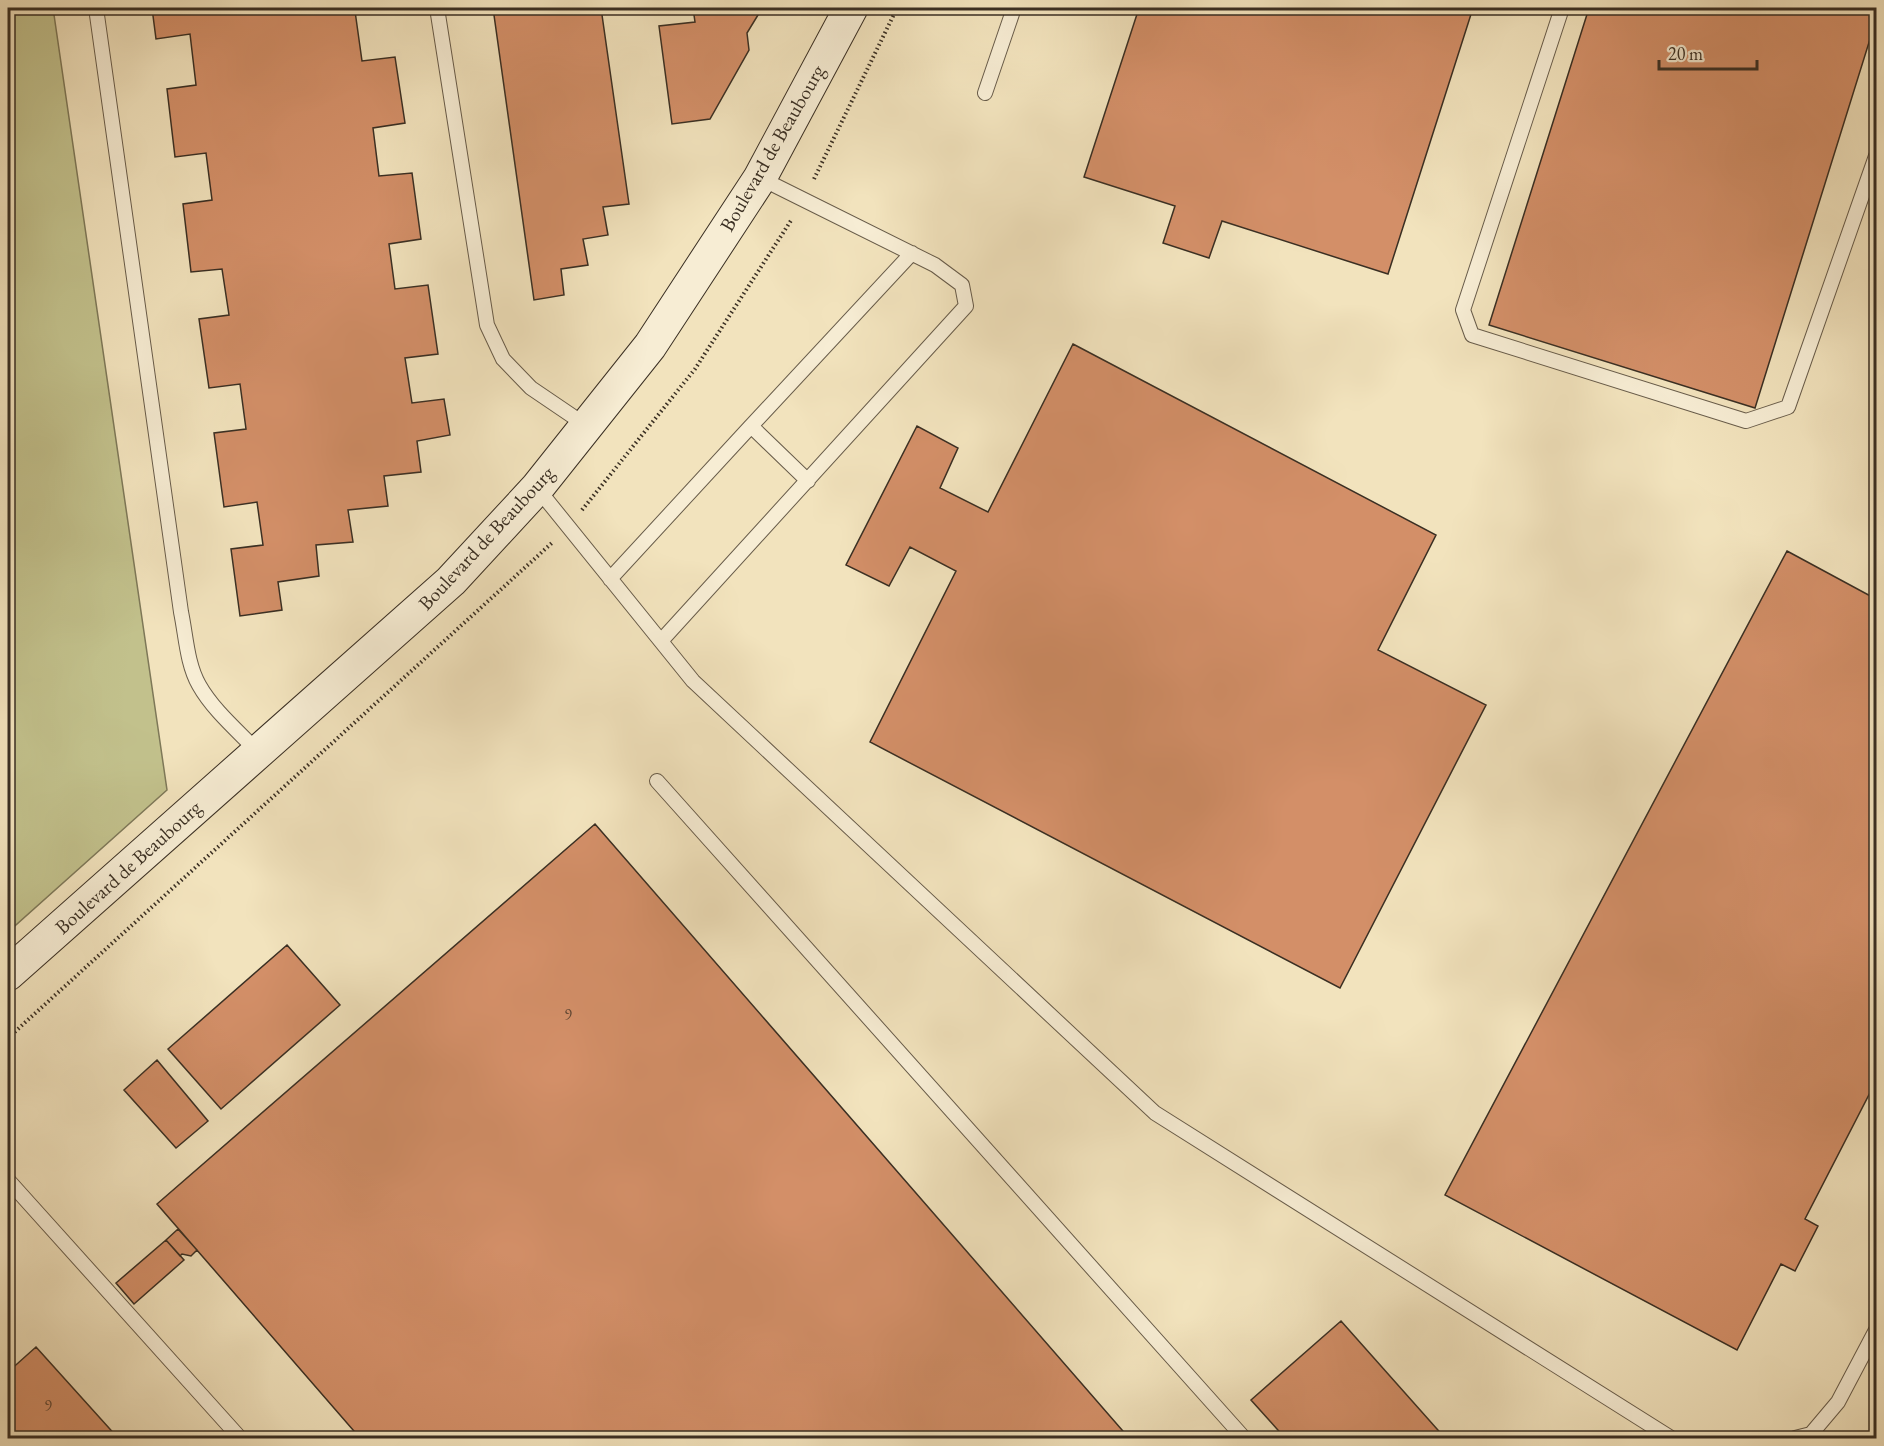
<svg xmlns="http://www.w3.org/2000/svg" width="1884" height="1446" font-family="'EB Garamond',serif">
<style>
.green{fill:#c2c18c;stroke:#7e7858;stroke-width:1.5}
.building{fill:#d38f68;stroke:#3a2f23;stroke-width:1.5}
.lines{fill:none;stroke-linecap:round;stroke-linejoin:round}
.service-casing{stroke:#685c4a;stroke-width:16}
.secondary-casing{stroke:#3a2f23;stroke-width:35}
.path{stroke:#3a2f23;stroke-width:4;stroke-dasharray:1.5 3;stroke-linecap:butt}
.service{stroke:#f7edd4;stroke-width:14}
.secondary{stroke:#f7edd4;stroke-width:33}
.labels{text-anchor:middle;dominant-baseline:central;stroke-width:4.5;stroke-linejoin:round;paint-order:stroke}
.number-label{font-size:16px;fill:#604734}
.street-label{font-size:20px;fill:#3a2f23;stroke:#f7edd4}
</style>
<rect width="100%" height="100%" fill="#f2e3bd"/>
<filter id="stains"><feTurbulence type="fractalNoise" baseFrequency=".00333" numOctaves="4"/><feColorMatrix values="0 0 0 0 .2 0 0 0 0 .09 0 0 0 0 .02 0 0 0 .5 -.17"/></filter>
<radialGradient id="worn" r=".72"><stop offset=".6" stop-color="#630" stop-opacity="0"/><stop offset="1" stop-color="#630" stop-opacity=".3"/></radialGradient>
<path class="green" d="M8 8H53L167 790 8 932Z"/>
<path class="building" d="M152 8H381L355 11 362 61 395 57 405 123 373 128 379 176 412 173 421 239 389 244 395 289 428 285 438 354 405 358 412 403 444 399 450 435 417 441 421 472 384 476 388 506 348 510 353 542 316 545 319 576 278 582 282 610 240 616 231 549 263 545 257 502 224 507 214 433 246 429 240 384 209 388 199 319 229 315 222 269 191 272 183 204 212 200 206 153 175 157 167 89 196 85 190 34 156 39Z
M493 8H601L629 204 603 207 608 235 583 239 588 265 561 269 564 295 534 300Z
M693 8H758V15L747 33 749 50 710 119 672 124 659 26 695 22Z
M1139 8H1473L1388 274 1222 221 1209 258 1163 243 1175 206 1084 177Z
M1589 8H1876V20L1755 408 1489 325Z
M1073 344 1436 535 1378 650 1486 705 1340 988 870 742 956 571 910 547 889 586 846 565 917 426 958 448 940 488 988 512Z
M1787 551 1876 599V1081L1805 1219 1818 1226 1795 1271 1781 1264 1737 1350 1445 1195Z
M595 824 1129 1438H360L157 1204Z
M287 945 340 1005 221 1109 168 1049Z
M157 1060 208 1121 176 1148 124 1090Z
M178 1229 197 1250 191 1256 182 1254 180 1256 166 1240Z
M166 1240 184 1260 134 1304 116 1283Z
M1341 1321 1445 1438H1285L1251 1400Z
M36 1347 118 1438H8V1372Z"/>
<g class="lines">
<defs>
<path id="service" d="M96 8 181 612C186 636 187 664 199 685 213 710 238 731 258 752
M437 8 487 325 503 359 531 388 587 426
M1562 8 1463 310 1472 335 1746 421 1788 407 1876 156
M985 93 1014 8
M808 481 751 426 912 253
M537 488 693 681 1155 1113 1671 1438
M610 579 751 426
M661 641 966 306 962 285 935 265 760 178
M657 781 1244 1438
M8 1180 240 1438
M1795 1438 1811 1434 1838 1402 1876 1330"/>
<path id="secondary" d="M8 974 451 581 537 488 650 346 760 178 851 8"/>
</defs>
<use href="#service" class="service-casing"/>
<use href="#secondary" class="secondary-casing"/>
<path class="path" d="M814 179 897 8
M582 510 695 369 792 219
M8 1038 553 542"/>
<use href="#service" class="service"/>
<use href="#secondary" class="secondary"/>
</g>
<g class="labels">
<g class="number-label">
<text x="568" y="1014">9</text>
<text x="48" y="1405">9</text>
</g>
<g class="street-label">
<text transform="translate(772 148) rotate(-60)">Boulevard de Beaubourg</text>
<text transform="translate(486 538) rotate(-47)">Boulevard de Beaubourg</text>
<text transform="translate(128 867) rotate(-42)">Boulevard de Beaubourg</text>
</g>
</g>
<rect width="1884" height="1446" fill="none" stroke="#f2e3bd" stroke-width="30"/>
<rect x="9" y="9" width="1866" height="1428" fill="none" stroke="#3a2f23" stroke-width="3"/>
<rect x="15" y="15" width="1854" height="1416" fill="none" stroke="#3a2f23" stroke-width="1.5"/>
<path d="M1659 60v9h98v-9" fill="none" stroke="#3a2f23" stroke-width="3"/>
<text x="1668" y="60" font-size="18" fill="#3a2f23" stroke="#f7edd4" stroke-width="4.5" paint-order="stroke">20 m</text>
<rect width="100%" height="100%" filter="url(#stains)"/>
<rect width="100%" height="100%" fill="url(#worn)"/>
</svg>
